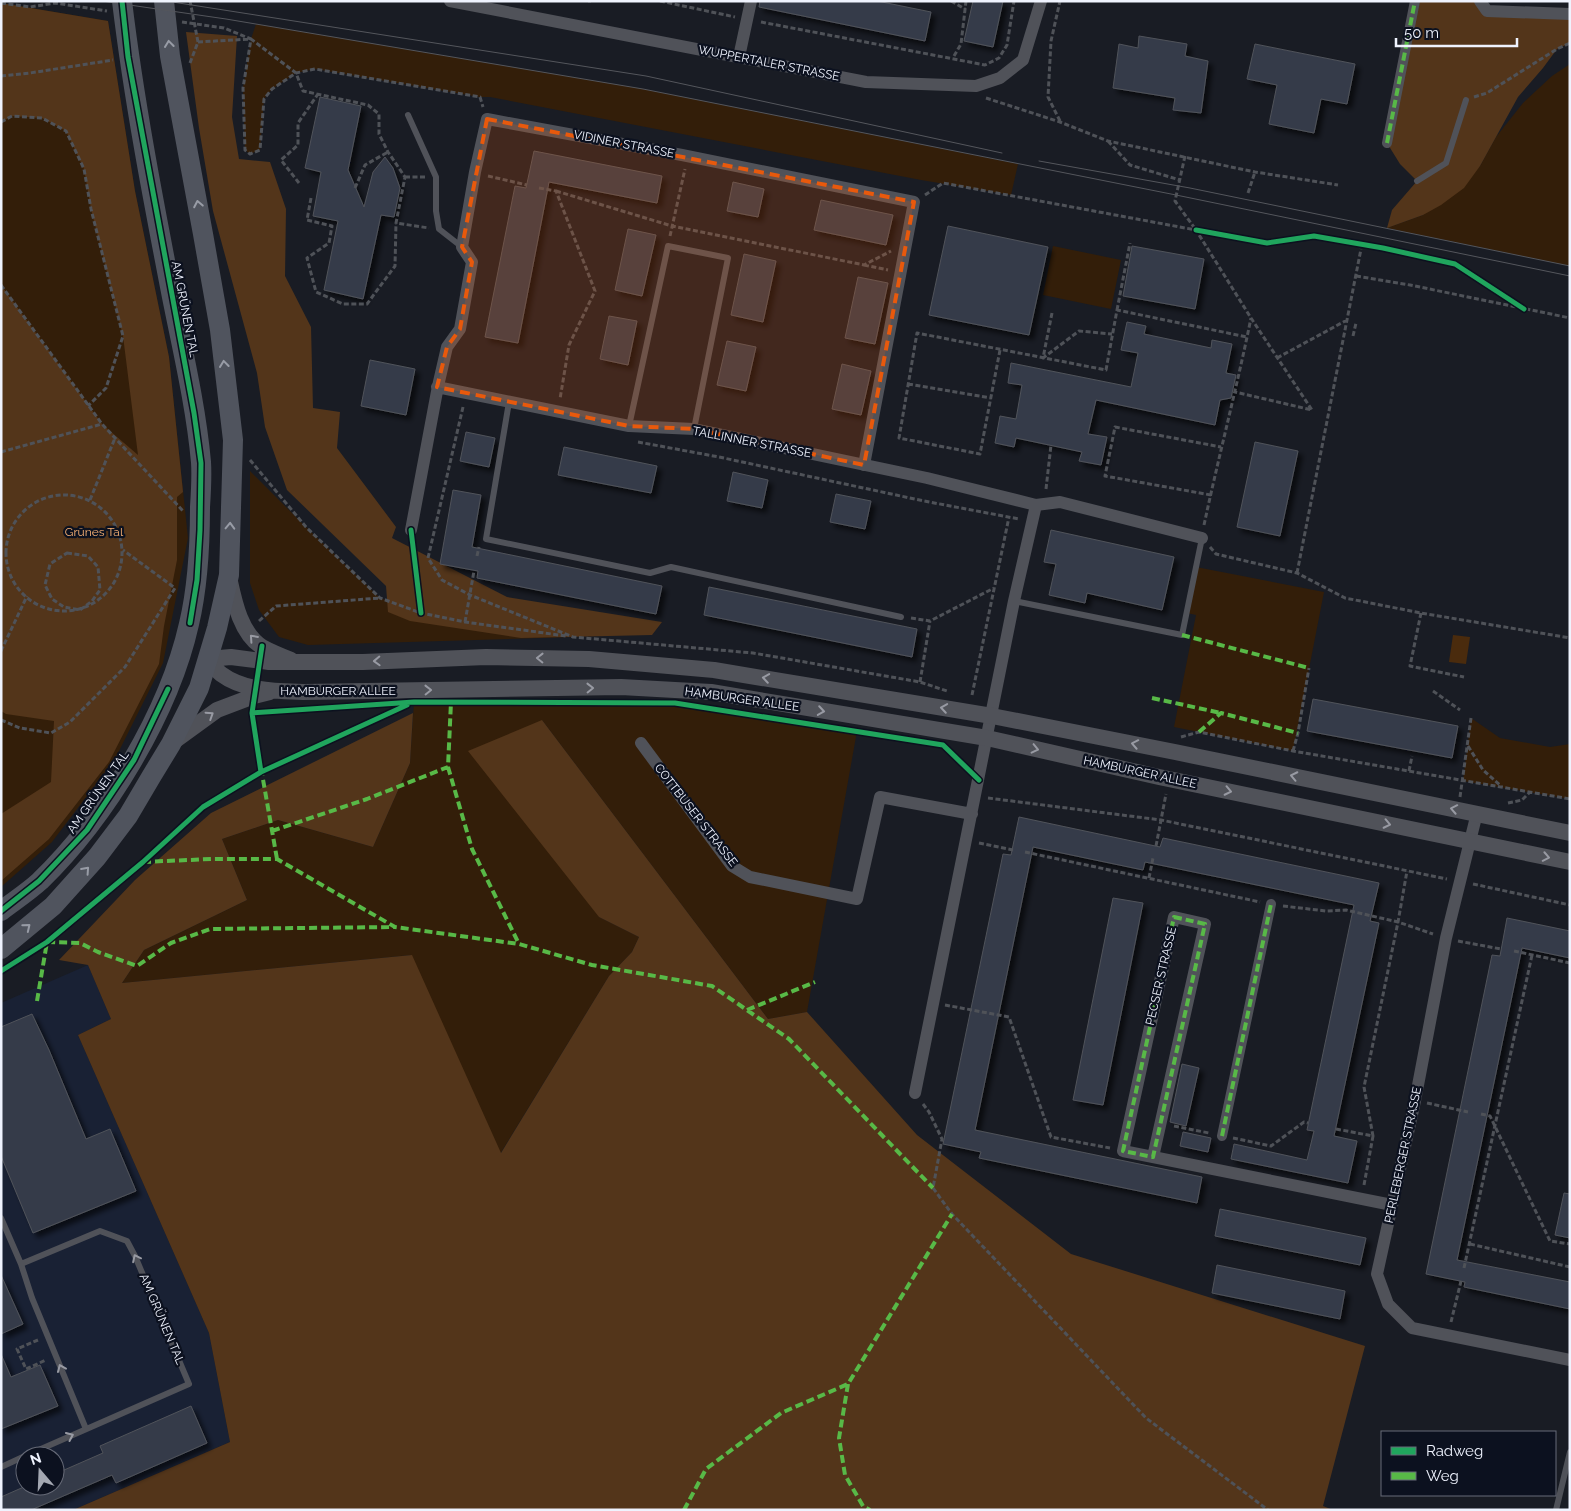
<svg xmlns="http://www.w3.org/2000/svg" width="1571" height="1511" font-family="Raleway,sans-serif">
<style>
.built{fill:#192134;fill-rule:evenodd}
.green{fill:#331e09}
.forest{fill:#53351a}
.water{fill:#4a2b0d}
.building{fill:#353b4a;stroke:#50535a;filter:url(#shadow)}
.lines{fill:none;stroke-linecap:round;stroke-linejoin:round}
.path{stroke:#4f5258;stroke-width:3;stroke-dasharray:5 2.5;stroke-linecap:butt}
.service{stroke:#505259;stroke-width:6}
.pedestrian{stroke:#505259;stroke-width:10}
.minor{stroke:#505259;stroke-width:12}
.tertiary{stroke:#505259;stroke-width:16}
.primary{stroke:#50545e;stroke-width:20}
.tram{stroke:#54565c;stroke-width:1}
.quiet{stroke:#58b947;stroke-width:4;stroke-dasharray:8 4;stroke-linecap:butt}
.cycleway-casing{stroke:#0c111f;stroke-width:8}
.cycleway{stroke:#20a55d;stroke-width:5}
.oneway{stroke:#989ca6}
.oneway2{stroke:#989aa3}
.marked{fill:#e8590c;fill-opacity:0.2;stroke:#e8590c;stroke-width:4;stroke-dasharray:10 6;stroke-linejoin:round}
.labels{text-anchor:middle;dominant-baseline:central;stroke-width:4.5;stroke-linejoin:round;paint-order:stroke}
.street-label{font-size:12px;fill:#eff3fe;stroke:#0c111f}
.park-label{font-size:12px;fill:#fcb476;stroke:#0c111f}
</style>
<defs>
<filter id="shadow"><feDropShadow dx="4.5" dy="4.5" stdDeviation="2.5" flood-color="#0009"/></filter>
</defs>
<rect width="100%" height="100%" fill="#191c24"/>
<path class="built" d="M88 965 111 1019 78 1035 209 1333 230 1442 73 1510H1V1003ZM25 1456H55V1486H25Z"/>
<path class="green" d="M1 3 108 21 135 191 169 357 188 538 163 663 115 759 52 842 1 887Z
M256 24 643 89 1018 164 1011 195 921 180 490 97H480L315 69 296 73 272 89 264 99 260 150 250 154 245 150 243 88 251 39Z
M1570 64V266L1387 228 1423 215 1480 166 1496 137 1523 103 1552 76Z
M1053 246 1121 260 1111 309 1043 295Z
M250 471 306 527 380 598 421 613 573 637 308 645 279 637 259 610 250 583Z
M1196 567 1324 592 1293 751 1174 727 1196 615 1187 613Z
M414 702 675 703 857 731 807 1012 768 1019 542 720 599 917 639 937 632 952 609 976 500 1154 411 955 122 983 144 950 247 900 222 839 278 820 373 847 410 763Z
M1471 718 1500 738 1550 747 1570 744V799L1463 781Z"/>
<path class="forest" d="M1415 1H1480L1487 11 1570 14V43L1557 49 1543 68 1518 97 1480 166 1464 188 1441 205 1423 215 1387 228 1392 210 1417 181 1400 164 1387 143Z
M1 3 108 21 135 191 169 357 183 492 177 497V560L164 626 159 664 109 762 49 839 1 881V814L51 782 54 721 6 714 1 711V285L102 424 138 455 123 336 91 209 84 169 66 131 42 118 12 116 1 122Z
M186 32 237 36 232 117 239 159 270 162 286 209 285 276 311 327 313 408 340 412 337 448 396 527 392 538 507 597 662 622 652 635 521 638 410 621 388 612 386 586 287 490 265 427 257 373 213 211 199 128Z
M413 713 410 763 373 847 278 820 222 839 247 900 144 950 122 983 412 955 501 1153 609 976 632 952 639 937 599 917 468 751 542 720 768 1019 807 1012 917 1135 1071 1254 1365 1346 1323 1506 1333 1510H73L230 1442 209 1333 78 1035 111 1019 88 965 59 960 135 880 211 813Z"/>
<path class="water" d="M1453 635 1470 637 1466 664 1449 662Z"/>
<path class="building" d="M760 1H877L931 12 925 41 759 7Z
M973 1H1003L993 47 964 41Z
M1139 36 1187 44 1185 56 1208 61 1201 113 1173 110 1175 98 1113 88 1119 44 1138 48Z
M1255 44 1355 64 1347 104 1321 99 1314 133 1269 124 1277 85 1247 79Z
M320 97 361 106 348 170 364 207 373 172 385 157 393 168 400 188 394 217 381 215 363 299 324 290 338 221 313 216 321 172 305 168Z
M534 151 662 176 657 203 549 182 518 343 485 337 515 186 526 188Z
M733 182 764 189 758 217 727 211Z
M821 200 893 215 886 245 814 230Z
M948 226 1048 247 1029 335 929 315Z
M628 229 656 235 642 296 615 290Z
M1132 246 1204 259 1195 309 1123 296Z
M744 254 776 261 763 322 731 315Z
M858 277 888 283 875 344 845 338Z
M609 316 637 321 628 365 600 359Z
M1127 322 1146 326 1144 334 1211 348 1212 340 1232 344 1226 373 1236 375 1231 398 1220 400 1215 425 1096 400 1088 434 1107 437 1101 465 1079 461 1082 452 1016 438 1014 447 995 443 1000 416 1016 419 1022 385 1008 383 1011 363 1131 387 1138 353 1121 350Z
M727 341 756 347 746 391 717 385Z
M370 360 415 369 406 415 361 406Z
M842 364 871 371 861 415 832 409Z
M466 432 495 438 489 467 460 461Z
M1255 442 1298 451 1280 536 1237 527Z
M564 447 657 466 651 493 558 475Z
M733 472 768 480 762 508 727 501Z
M453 490 481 495 472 547 662 586 656 614 477 578 478 571 440 564Z
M836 494 871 501 865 529 830 522Z
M1051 530 1174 557 1162 610 1087 593 1085 603 1049 595 1056 564 1044 562Z
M709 587 917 629 912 657 704 615Z
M1313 699 1458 726 1452 758 1307 731Z
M1019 817 1160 847 1163 838 1379 883 1370 921 1379 923 1334 1136 1357 1141 1348 1183 1231 1159 1234 1144 1307 1160 1314 1131 1307 1130 1354 905 1145 862 1143 870 1033 847 975 1130 1202 1177 1197 1203 979 1158 981 1152 943 1144 1003 854 1011 855Z
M1113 898 1143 903 1103 1105 1073 1100Z
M1507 918 1570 931V958L1522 948 1457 1260 1570 1282V1309L1464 1287 1465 1282 1426 1274 1492 955 1500 956Z
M32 1014 49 1050 86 1139 110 1129 136 1191 33 1233 1 1156V1027Z
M1182 1064 1199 1068 1186 1126 1170 1122Z
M1183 1132 1211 1138 1208 1152 1180 1146Z
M1564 1193 1570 1194V1238L1555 1235Z
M1220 1209 1366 1238 1360 1265 1215 1236Z
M1217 1265 1345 1291 1340 1319 1212 1293Z
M1 1275 23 1324 1 1334Z
M1 1354 11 1377 40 1365 58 1406 1 1429Z
M191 1406 207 1443 116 1483 112 1475 31 1510H1V1497L26 1486H55V1474L103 1453 100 1446Z"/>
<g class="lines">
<path class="path" d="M588 1H591
M660 1 735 17
M951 1 965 9
M1 3 30 7 55 3 107 11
M182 22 224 28 251 39 243 88 245 150 250 154 260 150 264 99 272 89 296 73 315 69 480 97 483 107
M761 22 985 65 999 58 1007 45 1014 1
M198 42 251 39 296 73 303 91 368 105 379 114V134L388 152 405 177 396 223 429 228
M954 56 961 44 966 1
M190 63 198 42 190 1
M1 76 30 73 113 60
M1474 97 1487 93 1557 49 1570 43
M986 98 1060 122 1108 141 1255 172 1338 185
M1060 121 1048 97 1051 41 1060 1
M1 122 12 116 42 118 66 131 84 169 91 209 123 336 106 388 88 406
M1108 141 1130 165 1180 180
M1185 156 1175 201 1196 230
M488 176 527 185
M405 177H426
M299 183 281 160 298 145V123L318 94
M355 188 365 165 388 152
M539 188 556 191 595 291 569 345 560 399
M556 191 672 226 864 265 891 251
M1248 193 1255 172
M925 195 943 183 1196 230 1251 318 1312 410 1235 392
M311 198 307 220 332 226 329 243 307 258 316 292 343 304H367L395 266 396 223
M670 236 685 169
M864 265 888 270
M1356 276 1410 285 1570 318
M1 285 102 424 183 511
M1117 310 1130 243
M1052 313 1043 358 1079 331 1112 334
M1353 336 1356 323
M1000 350 980 454 899 438 917 333 1106 370 1117 310 1247 337
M1277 358 1347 320
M908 384 991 398
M463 407 428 558 442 580 470 595 573 637 753 653 920 682 947 691
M638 442 719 457 924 501 1019 519
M1 452 102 424
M250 460 306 527 380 598 421 613 465 622 566 636
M1046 489 1051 445
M1211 495 1105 476 1115 427 1221 447
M6 553a58 58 0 1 1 116 0a58 58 0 1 1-116 0Z
M90 500 115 438
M1204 525C1219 455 1237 387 1251 318
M1210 547 1216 554 1297 573 1345 598 1421 613 1570 638
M67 553 88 556 98 567 100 590 92 601 80 610 64 607 52 599 45 585 50 564Z
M477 556 479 547
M1297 573 1361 249
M1421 613 1410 666 1464 677
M911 618 930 621 994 588
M259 621 276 606 380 598
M465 622 474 571
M1 651 27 596
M920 682 930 621
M1433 691 1460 710
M972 695 1009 517
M1 720 20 728 51 733 70 722 125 667 175 588 123 550
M1181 737 1199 732 1293 751 1570 799
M1468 746 1483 770 1502 787
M1293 751 1298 733 1309 668
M1409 771 1412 756
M1460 797 1471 718
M988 798 1161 820 1447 879
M1508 803 1522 800 1530 792
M979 843 1013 850
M1156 846 1166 794
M1025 852 1260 902
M1149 878 1153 858
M1473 884 1570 905
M1283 906 1326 911 1346 910 1398 922 1433 934
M1458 941 1501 949
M1514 951 1570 963
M945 1005 1009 1017 1051 1137 1110 1148
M1427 1103 1468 1112
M923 1104 929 1112 942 1139 933 1188 952 1214 1146 1418 1268 1510
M1481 1114 1490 1116 1550 1241 1570 1244
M1174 1126 1209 1133
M1336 1129 1373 1136 1364 1087 1398 922 1407 871
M1233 1138 1271 1146 1304 1122 1308 1123
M1364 1185 1373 1136
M1470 1244 1570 1267
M1464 1268 1532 955
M1451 1322 1461 1281
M38 1340 17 1349 26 1369 46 1360"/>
<path class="service" d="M408 115 436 177V211L439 229 462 247
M1417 181 1446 163 1466 100
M509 402 486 539 650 573 671 567 901 617
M629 426 668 246 728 258 694 429
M1014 601 1182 635 1202 538
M1 1218 21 1264 100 1231 127 1241 135 1256 189 1384 25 1456
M21 1264 32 1298 86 1429
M1 1467 25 1456
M1556 1510 1570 1452"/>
<path class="pedestrian" d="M1387 143 1415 1
M1222 1136 1271 904"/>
<path class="minor" d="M450 1 866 82 976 86 1000 78 1023 60 1041 1
M1480 1 1487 11 1570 14
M739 57 751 1
M437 387 629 426 694 429 927 478 1036 505 1060 502 1202 538
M411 530 438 386 447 347 460 329 472 262 462 247 475 172 487 119 682 155 914 202 864 465
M641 743 732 866 750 877 857 899 880 797 972 814
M1477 813 1446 938 1415 1101 1377 1274 1388 1304 1412 1328 1570 1360
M915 1093 1014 601 1036 505
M1153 1157 1205 924 1174 917 1123 1151 1153 1157 1392 1205"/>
<path class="tertiary" d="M229 577C234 600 240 633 262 647 271 652 281 656 291 660
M208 659C212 664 216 670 221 674 244 691 275 691 303 692L621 687 711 692 987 738 1159 777 1570 862
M208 659 231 657 269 662H363L486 657 589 659 714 670 992 716 1175 752 1570 833
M173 742 217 710 254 696 270 692"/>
<path class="primary" d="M1 911C14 901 28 892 40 881 106 817 169 713 189 624 198 586 200 546 200 507 201 492 202 477 201 462 196 407 183 352 172 297 153 199 134 101 122 1
M1 949 53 906 97 857 128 816 151 777 171 744 199 688 217 628 229 575 233 440 220 330 203 234 170 56 164 1"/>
<path class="tram" d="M102 1 226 19 643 89 1176 195 1570 276
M166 1 646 76 1002 153
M1039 161 1190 188 1570 266"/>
<path class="quiet" d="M1387 143 1415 1
M1182 635 1309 668
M1152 698 1221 713
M1199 732 1221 713 1298 733
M448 767 472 849 519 944
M261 768 277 859
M272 831 367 799 448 767 451 702
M143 862 211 859H277L395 927 519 944 592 965 712 986 789 1039 933 1188
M1174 917 1205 924 1153 1157 1123 1151Z
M37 1001 47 942 80 943 98 952 137 966 171 943 210 929 395 927
M747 1010 815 982
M1222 1136 1271 904
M848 1384 839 1438 845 1475 863 1506 870 1510
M684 1510 706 1469 781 1413 848 1384 952 1214"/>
<defs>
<path id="cycleway" d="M122 1 128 57 140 122 194 413 201 463 200 530 197 580 190 623
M1196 230 1267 243 1314 236 1383 248 1455 264 1524 309
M411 530 421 613
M252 713 414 702 675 703 943 745 979 780
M261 772 252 713 262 646
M1 911 39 881 87 830 134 760 168 689
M1 971 47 942 143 862 203 807 261 772 407 705"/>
</defs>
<use href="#cycleway" class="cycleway-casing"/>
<use href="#cycleway" class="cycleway"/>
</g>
<defs><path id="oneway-chevron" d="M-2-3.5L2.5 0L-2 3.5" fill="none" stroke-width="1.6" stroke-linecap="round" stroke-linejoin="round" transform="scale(1.25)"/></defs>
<g class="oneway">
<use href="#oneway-chevron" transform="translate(169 44) rotate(-97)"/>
<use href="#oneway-chevron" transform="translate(198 204) rotate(-101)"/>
<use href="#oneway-chevron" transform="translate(224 364) rotate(-97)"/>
<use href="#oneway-chevron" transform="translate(230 526) rotate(-88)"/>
<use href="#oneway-chevron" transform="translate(86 870) rotate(-48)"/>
<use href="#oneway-chevron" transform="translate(27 927) rotate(-39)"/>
</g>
<g class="oneway2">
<use href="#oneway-chevron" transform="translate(253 638) rotate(-132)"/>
<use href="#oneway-chevron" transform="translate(540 658) rotate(-179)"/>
<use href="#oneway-chevron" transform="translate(377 661) rotate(178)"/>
<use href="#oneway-chevron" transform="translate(766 678) rotate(-171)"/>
<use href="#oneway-chevron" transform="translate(590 688) rotate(-1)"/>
<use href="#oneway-chevron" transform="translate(428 690) rotate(-1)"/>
<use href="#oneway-chevron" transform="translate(944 708) rotate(-171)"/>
<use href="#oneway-chevron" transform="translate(821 711) rotate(9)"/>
<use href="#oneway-chevron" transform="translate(210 715) rotate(-33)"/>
<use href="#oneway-chevron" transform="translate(1135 744) rotate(-169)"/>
<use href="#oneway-chevron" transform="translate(1035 749) rotate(13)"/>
<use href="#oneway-chevron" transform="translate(1294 776) rotate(-168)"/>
<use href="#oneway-chevron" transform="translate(1228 791) rotate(12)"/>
<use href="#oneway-chevron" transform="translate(1454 809) rotate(-169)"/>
<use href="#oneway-chevron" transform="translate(1387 824) rotate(12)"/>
<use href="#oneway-chevron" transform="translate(1546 857) rotate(11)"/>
<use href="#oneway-chevron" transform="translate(136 1258) rotate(-116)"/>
<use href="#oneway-chevron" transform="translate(61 1368) rotate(-113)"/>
<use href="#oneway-chevron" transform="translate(70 1436) rotate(-24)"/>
</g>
<path class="marked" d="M487 119 914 202 864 465 694 429 629 426 437 387 447 347 460 329 472 262 462 247Z"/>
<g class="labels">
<g class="street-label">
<text transform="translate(769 63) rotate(11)">WUPPERTALER STRASSE</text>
<text transform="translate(624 144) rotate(11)">VIDINER STRASSE</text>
<text transform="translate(185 309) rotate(79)">AM GRÜNEN TAL</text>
<text transform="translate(752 442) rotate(11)">TALLINNER STRASSE</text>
<text x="338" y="691">HAMBURGER ALLEE</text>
<text transform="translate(742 699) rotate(8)">HAMBURGER ALLEE</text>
<text transform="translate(1140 772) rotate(12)">HAMBURGER ALLEE</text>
<text transform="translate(98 792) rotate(-55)">AM GRÜNEN TAL</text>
<text transform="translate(696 815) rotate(52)">COTTBUSER STRASSE</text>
<text transform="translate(1161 976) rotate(-77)">PECSER STRASSE</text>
<text transform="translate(1403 1155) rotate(-78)">PERLEBERGER STRASSE</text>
<text transform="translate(162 1319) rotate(67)">AM GRÜNEN TAL</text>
</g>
<g class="park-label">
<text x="94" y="532">Grünes Tal</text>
</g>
</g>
<rect width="1571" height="1511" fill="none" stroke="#eff3fe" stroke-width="5"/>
<rect x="1381" y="1431" width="175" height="65" fill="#0c111f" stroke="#676b78"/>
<rect x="1391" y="1447" width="25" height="8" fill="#20a55d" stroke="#676b78"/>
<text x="1426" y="1456" font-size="15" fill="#eff3fe">Radweg</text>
<rect x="1391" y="1472" width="25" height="8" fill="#58b947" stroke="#676b78"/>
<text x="1426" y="1481" font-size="15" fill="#eff3fe">Weg</text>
<g transform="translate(40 1471) rotate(341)"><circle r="24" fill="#0c111f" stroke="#676b78"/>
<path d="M0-4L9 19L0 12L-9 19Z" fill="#a4a8b2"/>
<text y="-8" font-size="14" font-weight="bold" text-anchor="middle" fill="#eff3fe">N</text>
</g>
<path d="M1396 38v8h121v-8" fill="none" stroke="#eff3fe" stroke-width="2.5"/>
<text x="1404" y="38" font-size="15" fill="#eff3fe" stroke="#0c111f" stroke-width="4" paint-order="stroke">50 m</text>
</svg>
